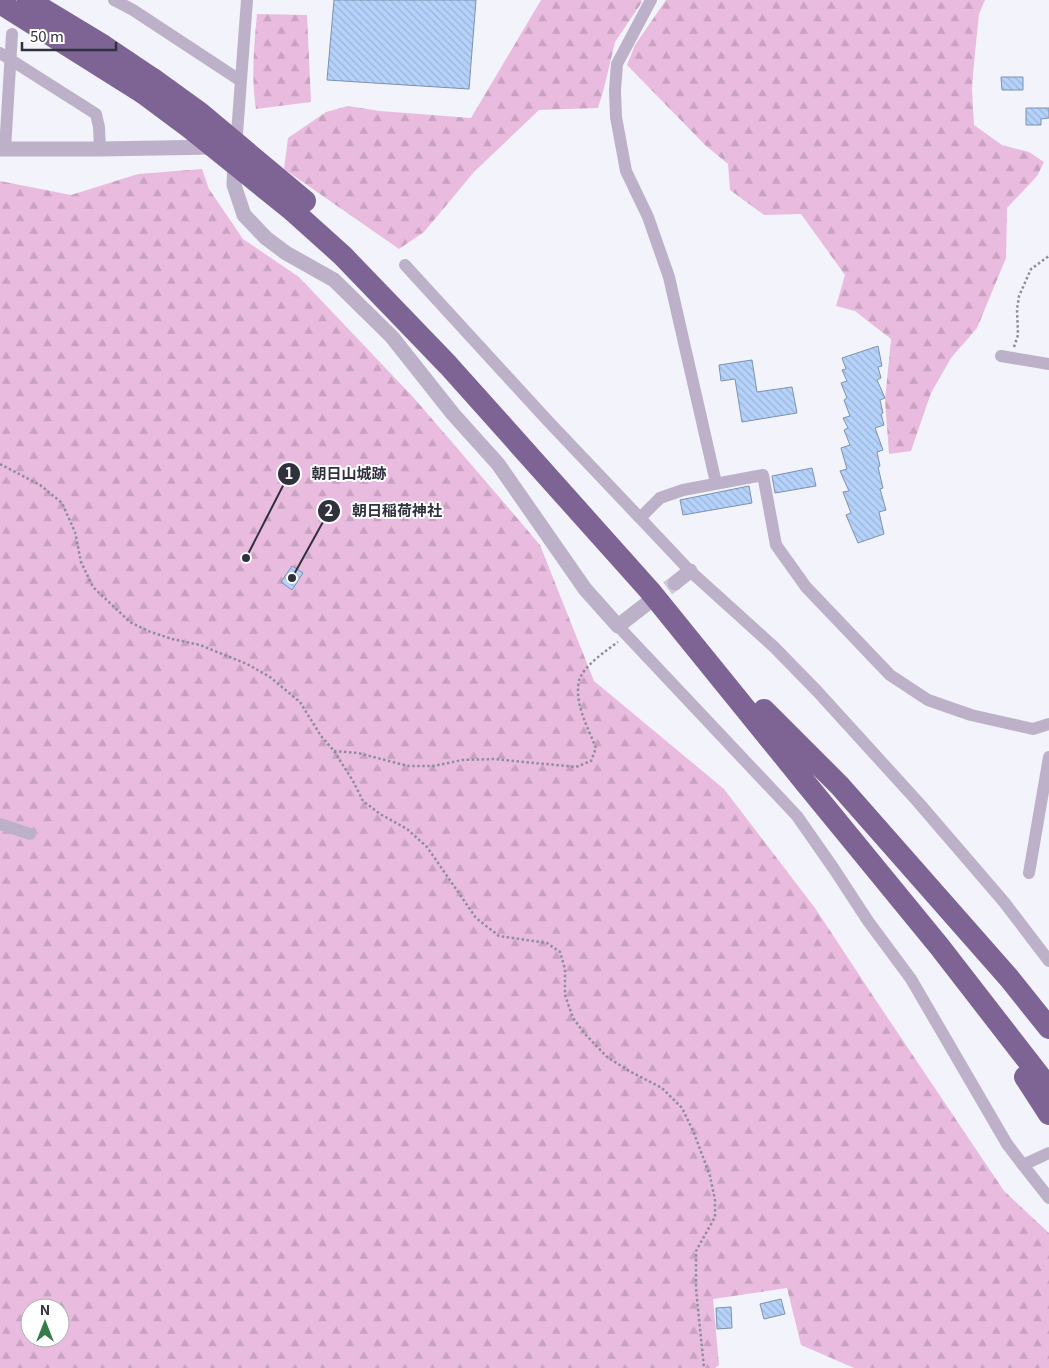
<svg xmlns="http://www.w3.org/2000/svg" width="1049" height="1368" font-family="Georgia,'Noto Sans JP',serif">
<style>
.forest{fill:url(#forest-firs);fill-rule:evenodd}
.building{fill:url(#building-back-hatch);stroke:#7d92ae}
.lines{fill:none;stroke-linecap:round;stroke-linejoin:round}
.tertiary-tunnel{stroke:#ccccd5;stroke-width:15;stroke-dasharray:15 8;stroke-linecap:butt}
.path{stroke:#8d8e99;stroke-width:2.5;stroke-dasharray:2.5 2.5;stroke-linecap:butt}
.minor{stroke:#bdb1c9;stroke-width:12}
.tertiary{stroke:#bdb1c9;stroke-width:15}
.motorway{stroke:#7e6494;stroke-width:22}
.motorway-bridge{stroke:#7e6494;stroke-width:22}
.leader{fill:none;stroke:#30313f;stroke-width:2}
.callout-dot{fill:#30313f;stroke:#fff;stroke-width:2}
.mark-label{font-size:15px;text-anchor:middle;font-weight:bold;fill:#fff}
.callout-label{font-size:15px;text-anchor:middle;font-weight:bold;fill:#30313f;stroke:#fff;stroke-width:4;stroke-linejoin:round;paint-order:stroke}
</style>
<defs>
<pattern id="forest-firs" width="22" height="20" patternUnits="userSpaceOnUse" patternTransform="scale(1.25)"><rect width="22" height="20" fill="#e9bcdf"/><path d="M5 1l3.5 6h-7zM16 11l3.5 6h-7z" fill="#c8a2c0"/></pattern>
<pattern id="building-back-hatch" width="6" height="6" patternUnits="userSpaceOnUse" patternTransform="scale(1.25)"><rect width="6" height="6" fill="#b5d2fa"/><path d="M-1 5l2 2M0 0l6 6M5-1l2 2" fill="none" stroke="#9cb5d7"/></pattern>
</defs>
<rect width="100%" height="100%" fill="#f3f3fb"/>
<path class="forest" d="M541 0H641L642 2 615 42 604 88 598 108 539 110 474 172 424 232 399 249 284 169 288 138 326 112 348 106 380 111 471 118Z
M666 0H985L979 14 974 63 972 88 974 125 1002 145 1029 152 1044 162 1037 176 1007 208 1006 258 977 328 951 358 931 393 911 451 889 454 885 400 891 339 855 311 836 306 845 275 801 214 764 215 730 190 728 164 705 145 627 65 635 45Z
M257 14 307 15 311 102 256 109C251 77 254 46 257 14Z
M202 169 209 189 243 239 299 277 413 397 482 477 540 545 594 681 724 789 815 908 877 1002 1004 1191 1049 1233V1368H854L801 1345 787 1288 713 1299 719 1365 715 1368H0V181L71 195 138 174ZM30 1308H60V1338H30Z"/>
<path class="building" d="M334 0H476L469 89 327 80Z
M1001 77H1023V90H1002Z
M1026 108H1049V118L1041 119V125H1026Z
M878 346 882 366 878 367 881 378 877 380 885 398 880 400 883 413 881 414 884 425 875 428 883 450 877 452 880 466 878 467 883 488 880 489 886 510 879 512 884 534 858 543 846 515 851 513 843 492 849 491 840 471 847 469 841 448 850 445 844 430 848 428 843 418 850 416 844 400 847 398 841 383 847 381 842 370 846 369 842 358Z
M752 360 757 392 792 387 797 413 742 422 735 379 721 381 719 365Z
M812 468 816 486 775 493 772 476Z
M749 486 752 503 683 515 680 500Z
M292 566 303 573 292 590 281 582Z
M781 1299 785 1314 764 1319 760 1304Z
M731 1307 732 1328 717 1329 716 1308Z"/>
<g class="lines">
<path class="tertiary-tunnel" d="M649 602 675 583"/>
<path class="path" d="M1014 347 1018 335 1017 310 1019 296 1031 269 1049 256
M0 464 40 485 62 503 75 532 81 562 93 587 130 622 148 631 172 639 200 645 247 664 270 677 300 702 321 736 334 751 353 781 363 801 380 814 407 829 427 847 476 918 499 936 547 943 560 952 565 969V995L573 1018 585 1034 607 1057 631 1072 662 1088 682 1108 694 1133 710 1176 715 1200V1217L696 1251V1289L704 1368
M334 751 358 753 408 766H434L462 760 494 759 576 767 591 761 596 748C588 728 574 703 579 681 582 667 607 650 618 642"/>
<path class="minor" d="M114 0 133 10 241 81
M651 0 617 64 615 90 616 117 626 171 648 217 669 277 716 483
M0 53 96 114 99 127 100 149
M236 147 247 0
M5 149 12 34
M405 265 548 421 640 518
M1001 356 1049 364
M618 626 797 816 834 869 868 921 911 979 1007 1144 1023 1165 1049 1153
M1049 724 1033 729 971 715 928 700 890 675 806 587 776 545 763 475 683 490 660 498 640 518 690 571 774 647 817 691 918 802 1004 902 1049 961
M0 824 30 834
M1029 873 1049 757
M1023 1165 1049 1198"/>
<path class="tertiary" d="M0 149H100L216 147
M235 159 234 185 244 215 266 238 286 253 334 280 392 337 453 414 498 464 585 589 618 626 649 602
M675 583 690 571"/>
<path class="motorway" d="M28 0 104 46 153 79
M0 3 143 93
M293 211 343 256 448 365 650 591 808 786 939 946 1049 1088
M764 710 840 786 1009 978 1049 1028
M1025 1077 1049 1114"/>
<path class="motorway-bridge" d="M153 79 200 113 305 201
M143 93 190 128 293 211"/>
</g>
<path class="leader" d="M246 558L289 474M292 578L329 511"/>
<g class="callout-dot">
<circle cx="246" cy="558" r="5"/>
<circle cx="292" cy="578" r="5"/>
<circle cx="289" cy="474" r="12"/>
<circle cx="329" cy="511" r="12"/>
</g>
<g class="mark-label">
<text x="289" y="479">1</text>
<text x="329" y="516">2</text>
</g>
<g class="callout-label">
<text x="349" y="479">朝日山城跡</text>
<text x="397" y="516">朝日稲荷神社</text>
</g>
<g transform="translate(45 1323)"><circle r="24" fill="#ffffff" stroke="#acadb2"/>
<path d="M0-4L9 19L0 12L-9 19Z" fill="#347c49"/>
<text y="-8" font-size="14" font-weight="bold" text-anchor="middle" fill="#30313f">N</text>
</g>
<path d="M22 42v8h94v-8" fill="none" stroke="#30313f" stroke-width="2.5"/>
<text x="30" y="42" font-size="15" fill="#30313f" stroke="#ffffff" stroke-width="4" paint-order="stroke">50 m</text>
</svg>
